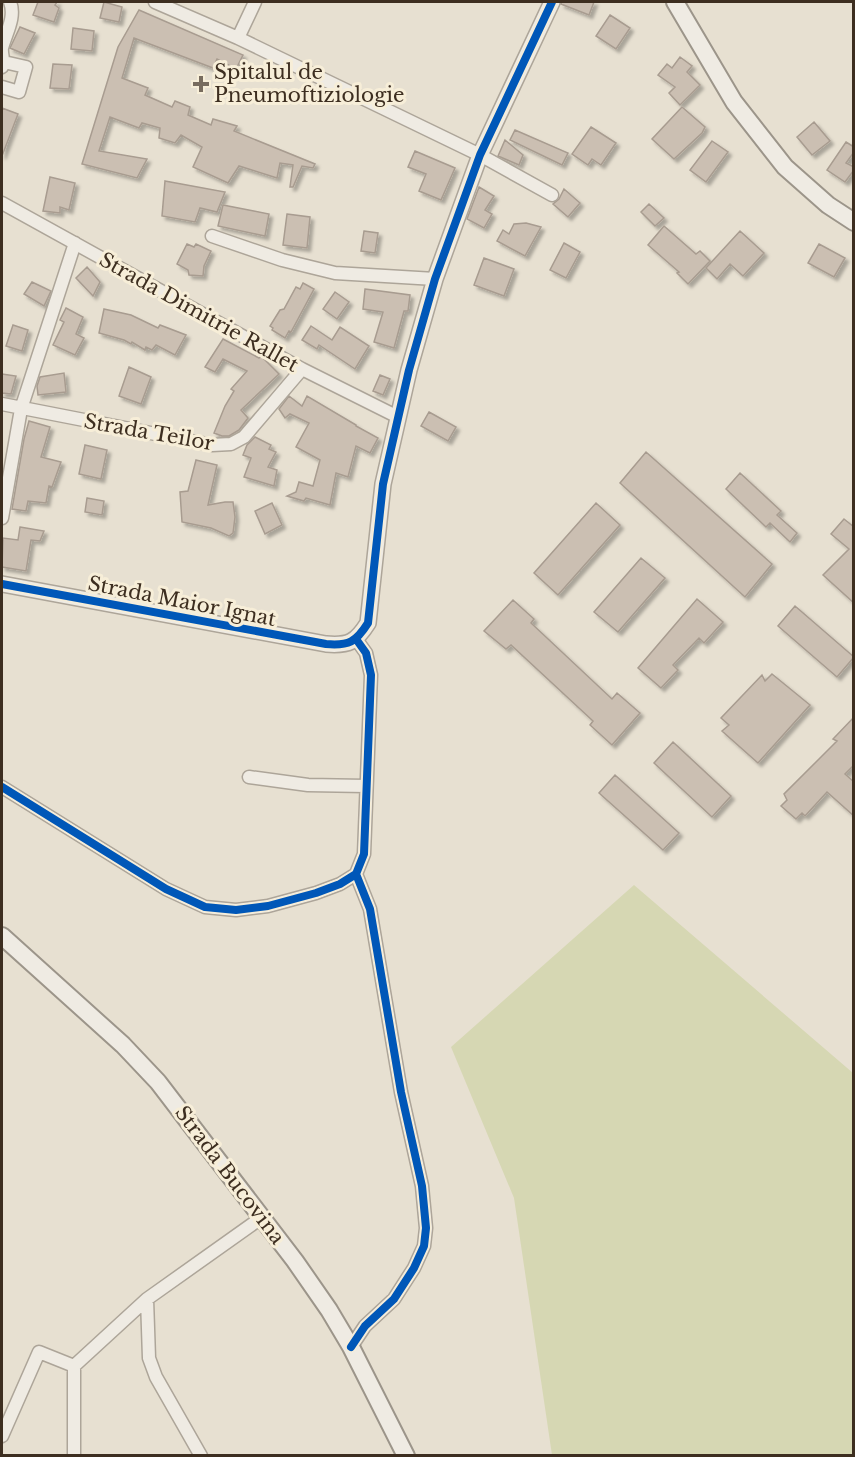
<svg xmlns="http://www.w3.org/2000/svg" width="855" height="1457" font-family="'Libre Baskerville',serif">
<style>
.green{fill:#d6d7b3}
.building{fill:#cbbfb2;stroke:#a89c90;stroke-width:1.5;filter:url(#shadow)}
.lines{fill:none;stroke-linecap:round;stroke-linejoin:round}
.minor-casing{stroke:#ada599;stroke-width:15}
.tertiary-casing{stroke:#ada599;stroke-width:18}
.secondary-casing{stroke:#9c958a;stroke-width:20}
.minor{stroke:#efebe3;stroke-width:12}
.tertiary{stroke:#efebe3;stroke-width:15}
.secondary{stroke:#efebe3;stroke-width:16}
.cycleway-casing{stroke:#f7eed8;stroke-width:11}
.cycleway{stroke:#0057b8;stroke-width:8}
.poi-dot{fill:#786c5e;stroke:#f7eed8;stroke-width:2}
.labels{text-anchor:middle;dominant-baseline:central;stroke-width:6;stroke-linejoin:round;paint-order:stroke}
.poi-label{font-size:20px;fill:#3d2e20;stroke:#f7eed8;text-anchor:start}
.street-label{font-size:20px;fill:#3d2e20;stroke:#f7eed8}
</style>
<defs>
<filter id="shadow"><feDropShadow dx="3.5" dy="3.5" stdDeviation="1.5" flood-color="#0004"/></filter>
</defs>
<rect width="100%" height="100%" fill="#e7e0d1"/>
<path class="green" d="M634 885 853 1073V1455H552L514 1198 451 1047Z"/>
<path class="building" d="M38 2H57L55 5 59 8 54 22 33 15Z
M104 2 122 7 119 22 100 18Z
M562 2H594L589 15 561 4Z
M139 10 243 55 236 69 217 59 213 68 134 38 122 78 148 88 145 95 172 107 175 101 190 107 188 115 211 125 213 119 237 126 234 131 315 164 313 168 302 166 293 187H290L293 165 280 163 277 178 239 166 228 183 193 167 202 147 181 135 175 143 159 138 160 128 142 123 139 128 110 117 99 151 147 159 137 178 82 164 118 47Z
M610 15 630 28 616 49 596 36Z
M20 27 35 33 24 54 10 48Z
M73 28 94 31 92 51 71 49Z
M680 57 692 66 687 72 700 85 680 105 669 93 675 87 658 75 667 64 672 68Z
M53 64 72 65 69 89 50 88Z
M682 107 705 127 702 133 674 159 652 139Z
M2 108 18 114 2 156Z
M814 122 830 141 812 155 797 137Z
M591 127 616 143 601 165 592 159 588 165 572 154Z
M515 130 568 153 562 165 510 140Z
M505 140 523 155 519 165 498 156Z
M712 141 728 152 706 182 690 170Z
M846 142 854 147V152L846 163 854 167V170L845 182 827 170Z
M415 151 455 168 441 200 419 191 426 174 408 167Z
M50 177 75 183 69 210 60 207V213L43 211Z
M165 181 225 192 217 212 200 208 195 222 162 216Z
M479 187 494 196 485 210 492 214 484 228 467 219Z
M564 189 580 203 568 217 553 204 559 199Z
M649 204 664 218 655 226 641 212Z
M223 205 269 214 265 236 218 226Z
M287 214 310 217 307 248 283 245Z
M526 223 541 227 525 256 497 241 503 230 509 234 514 224Z
M664 226 696 254 700 251 710 261 688 284 677 273 679 272 648 245Z
M364 231 378 233 375 253 361 251Z
M740 231 764 253 743 276 730 264 717 279 706 268Z
M564 243 580 252 566 278 550 270Z
M187 244 194 247 196 244 211 251 204 266 203 276 189 275 188 270 177 264Z
M819 244 845 258 834 277 808 263Z
M484 258 514 269 504 296 474 285Z
M87 267 100 282 93 296 76 278Z
M32 282 51 291 44 306 24 294Z
M303 283 314 289 291 332 289 331 285 338 272 330 273 328 270 326 280 310 284 309 296 287 300 289Z
M365 289 410 295 408 311H404L394 348 374 342 383 312 363 309Z
M335 292 349 302 337 319 323 309Z
M66 308 83 317 76 334 84 338 75 355 53 345 64 322 60 320Z
M104 309 131 315 158 328 160 325 186 335 175 355 156 345 152 350 146 347 145 350 132 342 131 344 124 340 99 333Z
M13 325 28 330 22 351 6 346Z
M311 326 332 340 340 327 369 346 355 369 319 345 317 349 302 340Z
M223 339 259 358 261 356 279 374 241 410 248 418 239 430 229 436H222L214 433 225 406 234 391 231 389 247 371 223 359 215 372 205 367Z
M129 367 151 377 141 404 119 396Z
M64 373 66 392 38 395 37 386 40 377Z
M2 374 16 376 11 394 2 393Z
M380 375 390 379 383 395 373 391Z
M289 396 302 406 307 396 356 425V426L378 438 370 453 356 446 348 477 336 473 330 505 306 498 304 501 287 496 296 492 299 482 313 486 320 460 296 447 309 423 290 414 285 418 279 409Z
M429 412 456 427 448 441 421 426Z
M29 421 50 427 41 457 61 462 52 487 49 486 46 503 28 501 26 511 12 509 24 439Z
M255 437 271 445 269 449 276 452 268 467 277 470 274 486 244 477 251 458 243 455 247 445Z
M85 445 107 450 101 479 79 474Z
M646 452 772 564 745 597 620 483Z
M196 460 217 465 208 505 225 502H233L235 517 233 533 229 536 211 528 182 522 180 492 188 491Z
M740 473 781 511 777 515 797 533 790 542 770 523 766 527 726 489Z
M87 498 104 501 102 515 85 512Z
M272 503 282 525 265 534 255 511Z
M596 503 620 525 558 595 534 573Z
M844 519 854 527V603L823 575 849 549 831 534Z
M20 527 44 531 40 541 31 540 26 571 2 567 3 538 18 540Z
M641 558 665 578 618 632 594 612Z
M697 599 723 622 704 643 699 638 673 665 678 670 661 688 638 668Z
M513 600 534 619 531 623 612 699 617 693 640 713 612 745 590 725 593 721 511 645 506 649 484 631Z
M795 606 854 657 837 677 778 626Z
M772 674 810 705 758 763 722 731 729 725 721 718 762 675 765 681Z
M854 717V765L845 774 854 782V816L827 792 805 816 802 813 796 819 781 806 787 800 784 794 837 741 833 739Z
M673 742 731 796 712 817 654 763Z
M615 775 679 833 663 850 599 793Z"/>
<g class="lines">
<defs>
<path id="minor" d="M155 2 238 38 480 155 552 195
M238 38 255 2
M2 67C5 60 1 55 2 48 6 33 16 17 10 2
M2 87 19 92 26 67 4 62
M2 203 302 369 398 417
M212 236 282 260 335 273 435 279
M2 404 212 445 231 444 244 437 302 369
M2 518 21 409 75 243
M249 777 308 785 366 786
M2 787 166 889 205 907 236 910 268 906 316 893 340 884 356 874 364 854 371 675 366 653 356 639
M147 1299 149 1358 156 1377 201 1456
M351 1347 365 1326 394 1299 414 1268 424 1246 426 1228 422 1186 401 1092 370 909 356 874
M74 1366V1456
M2 1436 39 1352 74 1366 147 1299 261 1218"/>
<path id="tertiary" d="M2 584 326 644C349 646 356 642 368 623L383 484 409 370 435 279 480 155 552 2"/>
<path id="secondary" d="M675 2 734 102 785 167 828 205 854 222
M2 936 123 1045 158 1082 295 1261 329 1310 351 1347 406 1456"/>
</defs>
<use href="#minor" class="minor-casing"/>
<use href="#tertiary" class="tertiary-casing"/>
<use href="#secondary" class="secondary-casing"/>
<use href="#minor" class="minor"/>
<use href="#tertiary" class="tertiary"/>
<use href="#secondary" class="secondary"/>
<defs>
<path id="cycleway" d="M2 584 326 644C349 646 356 642 368 623L383 484 409 370 435 279 480 155 552 2
M2 787 166 889 205 907 236 910 268 906 316 893 340 884 356 874 364 854 371 675 366 653 356 639
M351 1347 365 1326 394 1299 414 1268 424 1246 426 1228 422 1186 401 1092 370 909 356 874"/>
</defs>
<use href="#cycleway" class="cycleway-casing"/>
<use href="#cycleway" class="cycleway"/>
</g>
<path class="poi-dot" d="M198 75h6v6h6v6h-6v6h-6v-6h-6v-6h6z"/>
<g class="labels">
<g class="poi-label">
<text x="214" y="72">Spitalul de<tspan x="214" dy="23">Pneumoftiziologie</tspan></text>
</g>
<g class="street-label">
<text transform="translate(199 312) rotate(29)">Strada Dimitrie Rallet</text>
<text transform="translate(149 432) rotate(10)">Strada Teilor</text>
<text transform="translate(182 601) rotate(11)">Strada Maior Ignat</text>
<text transform="translate(230 1175) rotate(53)">Strada Bucovina</text>
</g>
</g>
<rect width="855" height="1457" fill="none" stroke="#3d2e20" stroke-width="6"/>
</svg>
